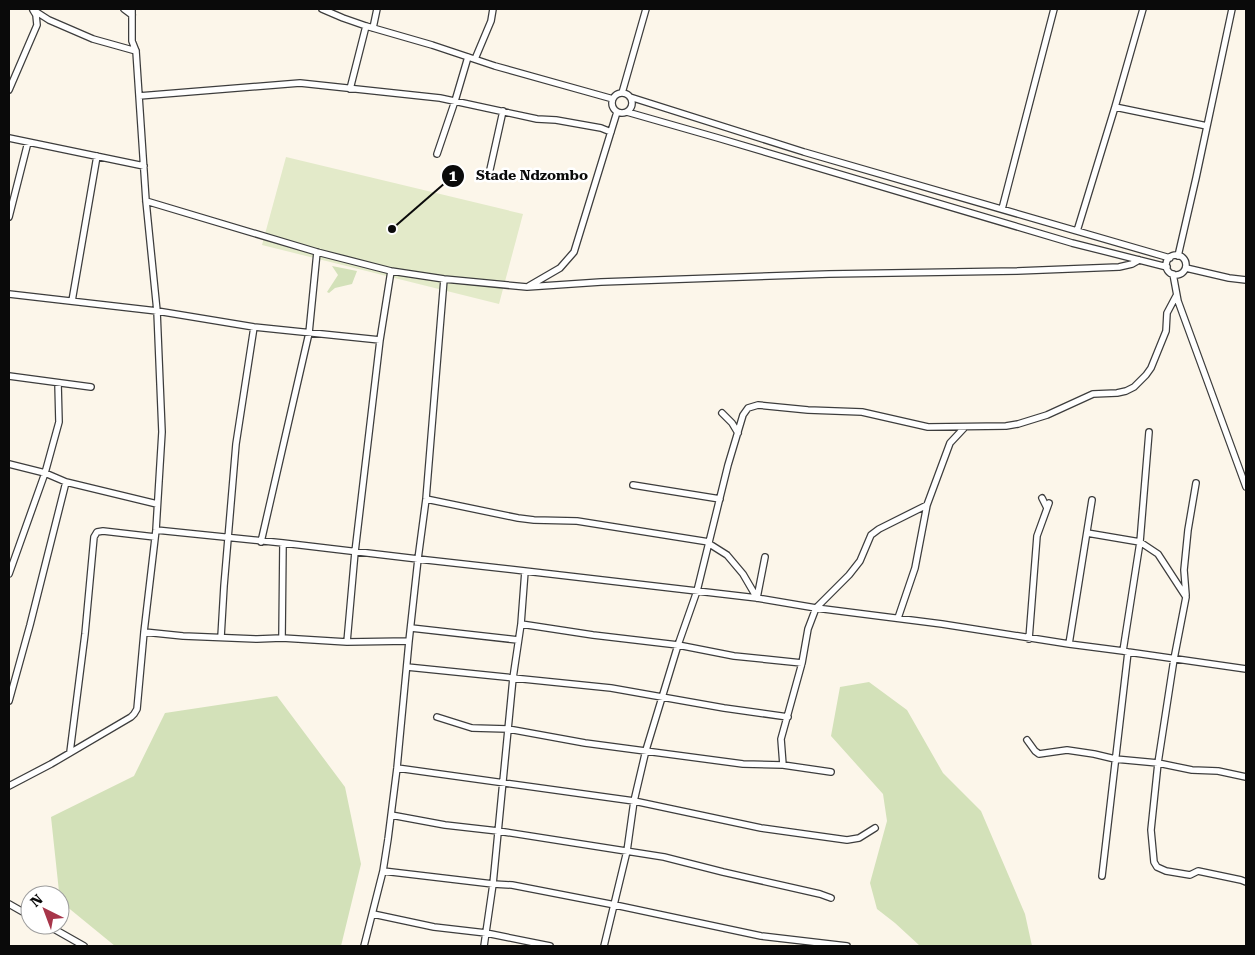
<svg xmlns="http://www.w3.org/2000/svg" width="1255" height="955" font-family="'Roboto Serif',serif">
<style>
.green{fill:#d3e1b9}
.pitch{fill:#e3eac9}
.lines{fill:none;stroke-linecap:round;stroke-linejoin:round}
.minor-casing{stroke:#3d3d3d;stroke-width:8}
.minor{stroke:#fff;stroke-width:5.5}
.leader{fill:none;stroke:#0a0a0a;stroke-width:2}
.callout-dot{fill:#0a0a0a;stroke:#fff;stroke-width:2}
.mark-label{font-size:15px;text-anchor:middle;font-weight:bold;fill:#fff}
.callout-label{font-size:14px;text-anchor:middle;font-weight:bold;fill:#0a0a0a;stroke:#fff;stroke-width:5;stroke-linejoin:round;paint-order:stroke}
</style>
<rect width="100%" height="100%" fill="#fcf6ea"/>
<path class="green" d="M332 266 357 271 352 284 335 288 329 293 327 292 338 275Z
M869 682 907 710 943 773 981 811 1025 914 1032 946H920L895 923 877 909 870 883 887 821 883 794 831 736 840 687Z
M277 696 345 787 361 864 341 946H115L60 901 51 817 134 776 165 713Z"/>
<path class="pitch" d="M286 157 523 214 499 304 262 245Z"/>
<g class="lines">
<defs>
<path id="minor" d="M124 9 132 15
M322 9 343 18 366 26 432 45 495 66 613 99
M35 11 49 20 93 39 136 51
M373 28 377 9
M475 59 491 21 493 9
M350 89 366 26
M9 90 37 25 36 15 33 10
M622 93 646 9
M612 103a10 10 0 1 1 20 0a10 10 0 1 1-20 0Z
M139 96 300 83 440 98 537 119 556 120 601 128 611 132
M630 97 804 152 1170 258
M1115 107 1207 126
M627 112 718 138 1072 243 1167 267
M9 138 144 166
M437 154 455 101 468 57
M489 174 503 111
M146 201 317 252 391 271 444 279 527 287 601 282 829 274 1017 271 1119 267 1132 264 1139 260
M1002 209 1054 9
M9 217 28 142
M1077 231 1115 107 1143 9
M1166 265a10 10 0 1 1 20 0a10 10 0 1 1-20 0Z
M1178 256 1196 178 1232 9
M1186 268 1229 278 1246 280
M1173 274 1178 301 1246 487
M529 286 560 268 574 252 617 112
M9 294 157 311 254 327 380 340
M72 301 97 156
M9 376 91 387
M722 413 732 423 738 433
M9 464 45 473 66 482 157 504
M633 485 720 499
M1042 498 1047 508
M426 499 518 518 534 520 577 521 709 542
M156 530 283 543 418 559 525 571 757 598 816 608 942 624 1069 644 1123 651 1128 652 1246 669
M1087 533 1140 542 1158 554 1186 597 1174 659 1158 763 1151 830 1154 862 1157 867 1166 871 1190 875 1198 871 1241 880 1246 882
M261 542 309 333 317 252
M708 543 727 555 743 574 757 598
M9 574 45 473 59 422 58 383
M1186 595 1184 570 1188 530 1196 483
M757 598 765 557
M898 618 915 568 927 505 950 443 965 427
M521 624 593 635 678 645 734 656 802 663
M411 628 518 640
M144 632 183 636 257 639 282 638 347 642 409 641
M221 637 224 586 236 444 254 327
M282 638 283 543
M1029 639 1037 536 1049 503
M347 642 355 552 380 340 391 271
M1069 644 1092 500
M1123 651 1140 542 1149 432
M407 667 611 688 724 708 788 717
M9 701 30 625 66 482
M437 717 472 728 508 729 585 743 743 764 783 765 831 772
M1027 740 1035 751 1039 754 1067 750 1094 754 1115 759 1158 763 1192 770 1218 771 1246 777
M70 752 85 634 94 537 97 532 103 531 155 537
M783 765 781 739 802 663 808 629 816 608 849 575 860 561 871 535 879 529 927 505
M397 768 634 801 761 828 847 840 859 838 875 828
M9 786 51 764 131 717 134 714 137 709 144 632 156 530 162 432 157 311 146 201 136 51 132 41V9
M391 815 445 825 498 831 664 857 723 872 820 894 831 898
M383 871 493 884 512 885 615 905 761 936 847 946
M1102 876 1128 652
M9 904 30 916
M373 914 434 927 486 933 550 946
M47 925 84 946
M364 946 383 871 388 839 397 768 409 641 418 559 426 499 444 279
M484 946 493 884 513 678 521 624 525 571
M604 946 627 851 634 801 646 750 678 645 697 591 728 465 743 415 748 408 758 405 808 410 862 412 928 427 1006 426 1018 424 1047 415 1093 394 1117 393 1126 391 1134 387 1146 375 1151 368 1166 331 1167 313 1176 296"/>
</defs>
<use href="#minor" class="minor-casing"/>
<use href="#minor" class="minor"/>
</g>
<path class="leader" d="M392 229L453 176"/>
<g class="callout-dot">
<circle cx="392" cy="229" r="5"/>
<circle cx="453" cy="176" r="12"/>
</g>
<g class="mark-label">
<text x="453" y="181">1</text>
</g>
<g class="callout-label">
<text x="532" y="180">Stade Ndzombo</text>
</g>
<rect width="1255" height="955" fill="none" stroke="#0a0a0a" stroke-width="20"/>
<g transform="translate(45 910) rotate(318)"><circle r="24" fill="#ffffff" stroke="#9d9d9d"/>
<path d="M0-4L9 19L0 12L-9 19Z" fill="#a73549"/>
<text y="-8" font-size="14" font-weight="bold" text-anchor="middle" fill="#0a0a0a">N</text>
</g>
</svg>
